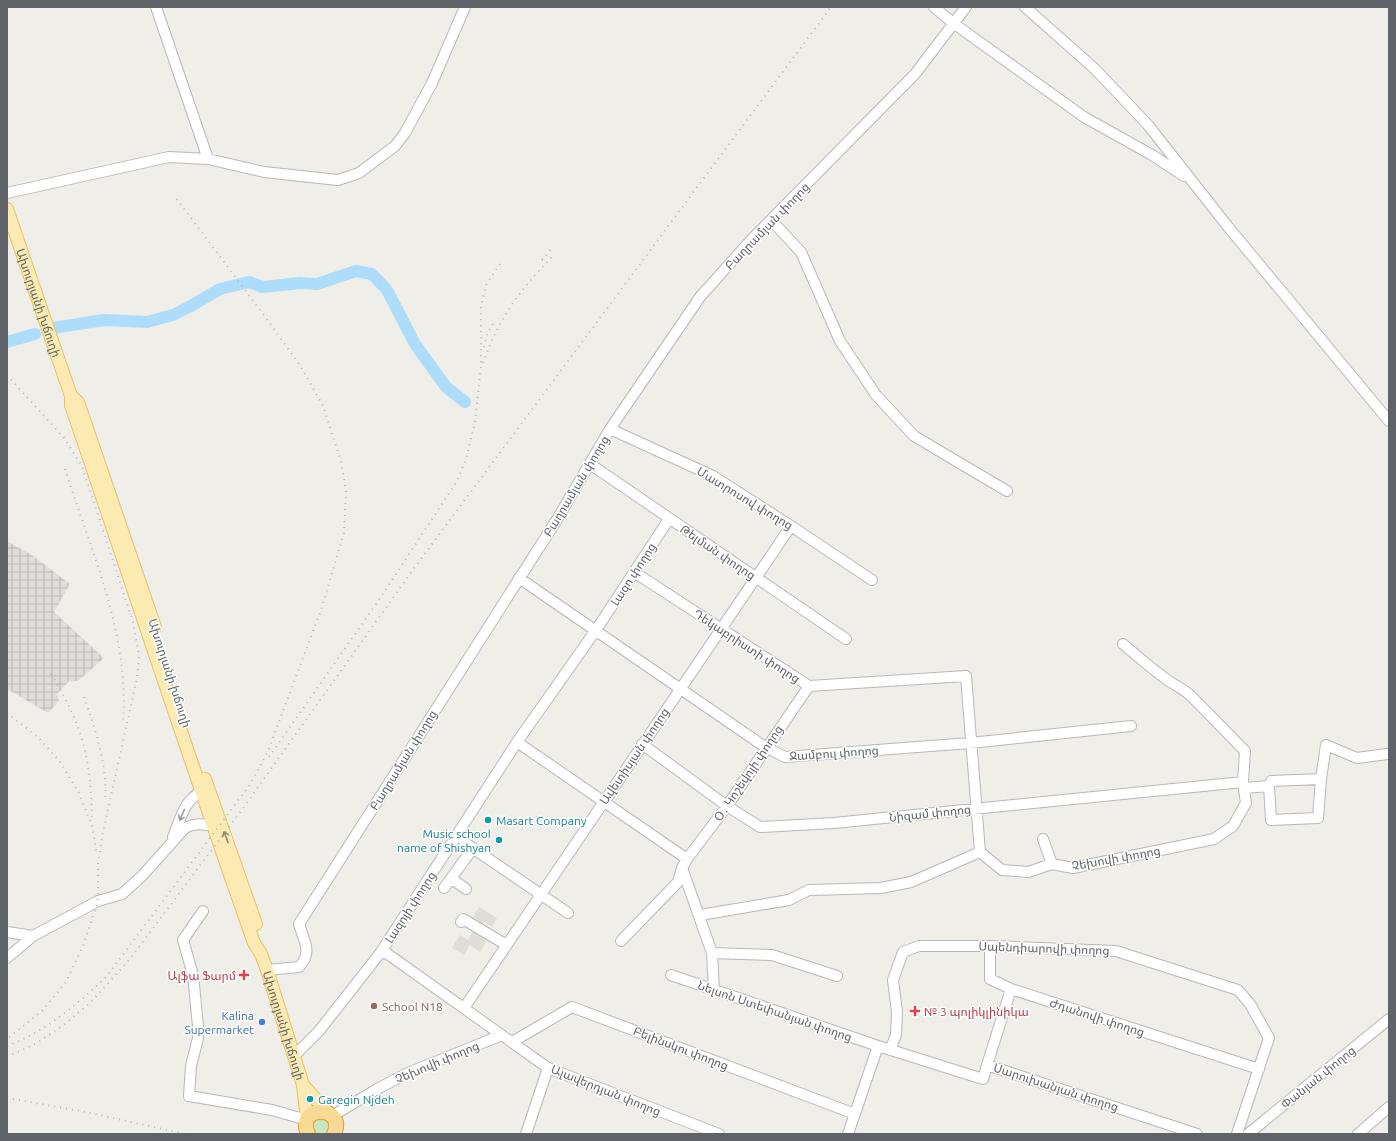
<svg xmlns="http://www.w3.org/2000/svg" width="1396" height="1141" font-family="Ubuntu,'Noto Sans Armenian',sans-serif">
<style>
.industrial{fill:url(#industrial-grid)}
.education{fill:#e0ddd6}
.grass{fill:#c8e6c6}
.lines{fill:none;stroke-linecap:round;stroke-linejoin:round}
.river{stroke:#adddfb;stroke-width:12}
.minor-casing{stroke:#b5b8bb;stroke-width:12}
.major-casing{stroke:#ebbe66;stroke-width:14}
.highway-casing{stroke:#ec9a0c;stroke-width:16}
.minor{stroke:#fff;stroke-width:10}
.major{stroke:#fbebb2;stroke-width:12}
.highway{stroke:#f8da97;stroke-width:14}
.rail{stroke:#b5b6b7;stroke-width:2;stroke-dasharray:1 5;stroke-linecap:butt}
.oneway{stroke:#979a9c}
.oneway2{stroke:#8e8c7e}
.culture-dot{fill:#0f9aa8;stroke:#fff;stroke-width:1.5}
.health-dot{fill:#e0444e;stroke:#fff;stroke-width:1.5}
.education-dot{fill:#8d6e63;stroke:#fff;stroke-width:1.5}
.shop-dot{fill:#3f7fe0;stroke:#fff;stroke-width:1.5}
.labels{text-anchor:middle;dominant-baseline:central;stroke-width:3;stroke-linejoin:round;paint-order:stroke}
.street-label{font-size:12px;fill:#5f6367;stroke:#fff}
.culture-label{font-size:12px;fill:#0d838f;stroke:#fff;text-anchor:start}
.health-label{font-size:12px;fill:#be3a42;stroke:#fff;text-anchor:end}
.education-label{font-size:12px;fill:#785e54;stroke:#fff;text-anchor:start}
.shop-label{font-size:12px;fill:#366cbe;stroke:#fff;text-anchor:end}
</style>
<defs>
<pattern id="industrial-grid" width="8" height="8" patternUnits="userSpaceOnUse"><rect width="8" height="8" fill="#dfddda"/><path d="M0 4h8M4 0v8" fill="none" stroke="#b8b7b5"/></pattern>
</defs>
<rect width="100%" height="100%" fill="#f0eee8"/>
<path class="industrial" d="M7 541 32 555 70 584 54 612 104 658 78 681H69L57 694 59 701 48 713 7 689Z"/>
<path class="education" d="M479 907 497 918 492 927 484 922 477 933 487 940 480 952 470 945 464 955 452 948 460 935 468 940 479 921 473 917Z"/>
<path class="grass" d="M320 1117 329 1122V1131L327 1134H315L312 1123Z"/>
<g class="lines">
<path class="river" d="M53 328 104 320 147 322 173 315 189 307 220 289 249 282 263 287 300 283 317 284 356 271 372 274 387 290 415 344 446 387 465 402
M7 342 35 334"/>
<defs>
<path id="minor" d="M156 7 208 159
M934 7 953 23 1084 117 1152 155 1184 176
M1025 7 1095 69 1148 125 1229 228 1389 421
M7 193 169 157 208 159 264 172 338 180 359 173 395 146 405 133 432 83 465 7
M771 220 801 252 840 341 876 395 914 436 1007 491
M610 429 713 476 791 526 872 580
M590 464 846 639
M634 572 809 686 966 676 980 852
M519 578 765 747 785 757 970 743 1131 726
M517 742 687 859 682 868 712 953 714 990
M642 744 727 806 760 827 834 823 1243 782
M1321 779 1326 745 1357 758 1387 754
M1244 788 1269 786 1271 781 1321 779 1318 818 1271 820 1269 786
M455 836 568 913
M173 837C180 820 186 793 207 791
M1043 839 1052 864
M980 852 1002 870 1028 872 1052 864 1073 868 1214 839 1233 826 1246 803 1243 782 1245 751C1227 733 1209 714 1191 696 1184 689 1174 685 1166 679 1151 668 1137 656 1123 644
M687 859 727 806 809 686
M452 879 466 889
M444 888 473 848
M203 911 183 940 193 975 198 1026V1038L191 1066 189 1096 272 1110 307 1120
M700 915 789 900 809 890 881 888 911 882 980 852
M461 922 463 919 505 944
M7 932 33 936 98 901 122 894 142 876 185 828C194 823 202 824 213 826
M621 941 678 882 682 868
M990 946V979L1011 989
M382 950 548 1068 719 1134
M712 953 772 955 837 976
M7 958 33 936
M267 970 299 967C313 953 304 941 299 924L556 521 610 429 700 297 751 240 915 74 966 7
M671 975 878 1046 983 1079 987 1065 1197 1134
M464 1008 791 526
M512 1042 572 1007 855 1114
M890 1050 896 1035 897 1012 893 980 903 952 919 946H990L1116 951 1238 990 1250 1004 1269 1038 1237 1134
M294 1056 319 1031 381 952 517 742 596 630 669 519
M987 1065 1011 989 1259 1069
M332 1116 379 1088 408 1073 502 1035
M526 1134 548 1068
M848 1134 878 1046
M1248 1134 1389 1019
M1358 1134 1389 1107"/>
<g id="major">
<path id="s1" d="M7 209 71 396V405C132 584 191 765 254 943L261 954 267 970 303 1085 328 1113"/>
<path d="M71 396 78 402 155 627"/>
<path d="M205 779 256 924"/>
<path d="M303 1085 307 1120"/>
</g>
<path id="highway" d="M308 1134C295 1104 347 1105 334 1134"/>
</defs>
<use href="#minor" class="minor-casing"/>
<use href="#major" class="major-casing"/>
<use href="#highway" class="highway-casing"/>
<use href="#minor" class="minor"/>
<use href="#major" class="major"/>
<use href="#highway" class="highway"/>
<path class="rail" d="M542 260 552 248
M484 347 487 334 495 320
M483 363C500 316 519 291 553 256
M7 375 64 438 82 466 133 622 139 656 137 678 103 832 98 862V901L83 946 66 982 42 1011 7 1039
M65 469C91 551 130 635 123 723
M51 674C83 726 91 759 92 820
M84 697C96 731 108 767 105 802
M7 713 39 738 60 762 79 793 92 826 97 854
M269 757 381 597 457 481 466 459 475 422 481 366V306L486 285 502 261
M7 1046C45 1032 78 1004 107 976L249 786 268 751 321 610 344 533 346 491 341 461 323 406 301 367 269 322 176 198
M7 1057 37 1043 65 1024 90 1003 130 959 241 811 415 567 831 7
M7 1098 86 1112 185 1134"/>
</g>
<defs><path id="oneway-shaft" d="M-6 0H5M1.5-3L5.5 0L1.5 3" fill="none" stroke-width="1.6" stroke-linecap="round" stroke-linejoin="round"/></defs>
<use class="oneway" href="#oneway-shaft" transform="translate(182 815) rotate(114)"/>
<use class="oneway2" href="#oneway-shaft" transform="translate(226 837) rotate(-110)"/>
<g class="culture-dot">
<circle cx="488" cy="820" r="4"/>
<circle cx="499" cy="840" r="4"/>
<circle cx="310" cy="1099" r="4"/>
</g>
<g class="health-dot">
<path d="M242 969h4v4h4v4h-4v4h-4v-4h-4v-4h4z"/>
<path d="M913 1005h4v4h4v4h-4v4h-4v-4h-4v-4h4z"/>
</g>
<circle class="education-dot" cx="374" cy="1006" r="4"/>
<circle class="shop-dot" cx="262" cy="1022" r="4"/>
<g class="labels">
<g class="street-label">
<text transform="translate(767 226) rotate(-46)">Բաղրամյան փողոց</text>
<text stroke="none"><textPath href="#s1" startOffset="99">Ախուրյանի խճուղի</textPath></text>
<text transform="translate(576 486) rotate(-59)">Բաղրամյան փողոց</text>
<text transform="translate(745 498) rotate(31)">Մատրոսով փողոց</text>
<text transform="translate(718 552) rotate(34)">Թելման փողոց</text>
<text transform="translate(633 574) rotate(-57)">Լազո փողոց</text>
<text transform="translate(747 646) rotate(33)">Դեկաբրիստի փողոց</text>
<text transform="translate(170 673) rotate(72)">Ախուրյանի խճուղի</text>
<text transform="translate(834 753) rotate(-4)">Ջամբուլ փողոց</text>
<text transform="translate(634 756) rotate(-56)">Ավետիսյան փողոց</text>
<text transform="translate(403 760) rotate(-58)">Բաղրամյան փողոց</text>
<text transform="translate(748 773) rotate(-56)">Օ․ Կոշեվոյի փողոց</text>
<text transform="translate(930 813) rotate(-6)">Նիզամ փողոց</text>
<text transform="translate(1116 858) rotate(-10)">Չեխովի փողոց</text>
<text transform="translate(410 907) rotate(-57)">Լազոյի փողոց</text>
<text transform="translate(1044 948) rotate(2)">Սպենդիարովի փողոց</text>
<text transform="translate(775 1011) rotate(19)">Նելսոն Ստեփանյան փողոց</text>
<text transform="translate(1097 1017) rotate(18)">Ժդանովի փողոց</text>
<text stroke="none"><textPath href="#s1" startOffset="863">Ախուրյանի խճուղի</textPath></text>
<text transform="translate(681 1048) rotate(21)">Բելինսկու փողոց</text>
<text transform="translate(437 1062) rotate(-23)">Չեխովի փողոց</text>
<text transform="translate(1318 1077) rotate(-39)">Փանյան փողոց</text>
<text transform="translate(1056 1087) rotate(18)">Սարուխանյան փողոց</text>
<text transform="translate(606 1090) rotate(22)">Ալավերդյան փողոց</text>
</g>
<g class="culture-label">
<text x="496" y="820">Masart Company</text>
<text x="491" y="833" text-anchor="end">Music school<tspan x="491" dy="14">name of Shishyan</tspan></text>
<text x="318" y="1099">Garegin Njdeh</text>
</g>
<g class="health-label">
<text x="236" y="975">Ալֆա Ֆարմ</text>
<text x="924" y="1011" text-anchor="start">№ 3 պոլիկլինիկա</text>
</g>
<g class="education-label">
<text x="382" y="1006">School N18</text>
</g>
<g class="shop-label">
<text x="254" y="1015">Kalina<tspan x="254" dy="14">Supermarket</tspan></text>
</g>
</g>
<rect width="1396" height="1141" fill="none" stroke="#5f6367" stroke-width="16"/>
</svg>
